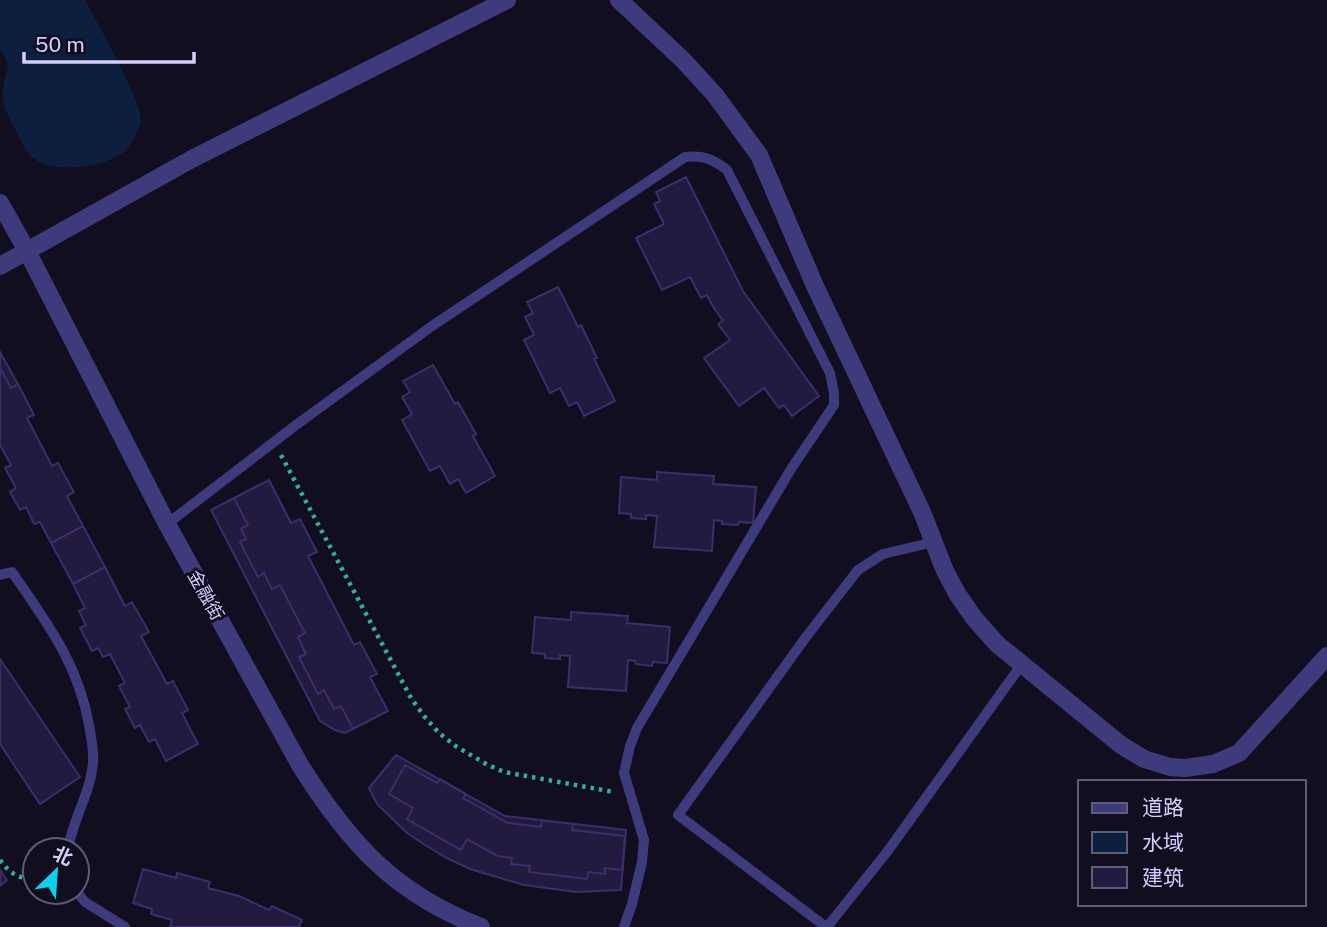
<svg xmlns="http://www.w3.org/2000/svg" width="1327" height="927" font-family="'Public Sans','Noto Sans SC',sans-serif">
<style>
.water{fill:#0d1f3f}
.building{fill:#231b3f;stroke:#3b2e6a;stroke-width:2}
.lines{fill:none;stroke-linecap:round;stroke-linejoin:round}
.path{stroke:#33aca6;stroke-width:4.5;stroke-dasharray:3.5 5;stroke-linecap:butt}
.service{stroke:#3e3b7c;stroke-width:10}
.minor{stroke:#3e3b7c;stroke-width:18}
.tertiary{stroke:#3e3b7c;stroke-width:18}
.labels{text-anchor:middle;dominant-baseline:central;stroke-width:6;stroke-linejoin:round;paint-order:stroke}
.street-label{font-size:18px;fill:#d4cefd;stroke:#110e1f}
</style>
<rect width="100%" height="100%" fill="#110e1f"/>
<path class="water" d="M0 0H85C96 21 144 104 141 122 141 125 138 128 137 132 134 138 131 145 126 150 106 168 49 176 30 155 23 147 19 135 14 127 0 100 0 95 8 67L5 57 0 49Z"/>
<path class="building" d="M686 177 743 291 819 396 792 416 784 405 779 408 764 388 739 406 704 358 730 340 718 324 723 321 714 308 707 295 701 298 690 277 662 290 636 238 664 224 654 204 660 201 656 192Z
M558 287 578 327 581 325 597 358 594 359 615 401 584 416 577 402 569 406 560 388 550 393 524 340 534 335 525 317 533 313 527 302Z
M0 352 18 384 11 388 0 368Z
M433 365 455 404 458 402 476 434 473 436 495 476 466 493 458 479 450 484 440 466 430 471 402 420 412 414 402 397 410 392 403 381Z
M0 368 11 388 18 384 34 415 27 418 52 466 58 463 74 492 67 496 83 526 51 543 40 522 34 524 26 507 20 510 10 492 16 488 5 468 11 465 0 445Z
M657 472 714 476 713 484 756 487 753 523 739 522 738 525 722 524V521L714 520 712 551 654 547 657 516 646 515V519L631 518V514L619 513 621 477 657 480Z
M269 480 291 523 300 519 317 552 308 556 354 645 360 642 377 674 370 677 388 711 345 733 335 730 320 721 211 510Z
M269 480 291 523 300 519 317 552 308 556 354 645 360 642 377 674 370 677 388 711 353 729 341 706 334 709 324 690 318 694 299 657 306 654 298 637 305 633 280 585 272 589 264 573 258 577 240 542 246 539 241 529 248 525 234 498Z
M83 526 105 567 73 584 51 543Z
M105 567 125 606 132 602 149 632 141 636 167 684 173 681 188 710 182 713 198 744 166 761 155 739 149 742 140 725 135 728 125 709 130 707 119 686 125 683 110 654 103 657 98 648 92 651 80 628 86 625 79 611 85 608 73 584Z
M571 612 628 616 627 623 670 627 667 663 653 662 652 666 636 664 635 661 628 660 626 691 568 687 570 656 560 655V659L545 658V654L532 653 535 617 571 620Z
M0 659 80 777 40 804 0 744Z
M396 755 505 816 626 830 621 890 576 892 524 885 470 869 447 858 425 845 407 833 377 804 369 788Z
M405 765 437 783 440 779 466 794 463 798 508 823 541 827 542 820 573 824 572 830 625 836 622 870 605 868V874L588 872 587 879 529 872 530 866 511 864 512 858 498 856 467 839 461 850 407 819 413 808 389 794Z
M143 869 176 878 177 873 210 882 208 888 239 896 269 910 272 906 302 920 299 926 301 927H170L172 920 151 914 152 909 133 903Z
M0 870 7 880 0 886Z
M0 870 7 880 0 886Z"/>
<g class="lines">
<path class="path" d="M281 455 411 698 424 716 439 733 457 747 488 765 504 772 614 792
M0 860C9 873 19 879 35 879"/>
<path class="service" d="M167 524 296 425 432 326 685 157C703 155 713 159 727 170L830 373 834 393V405L791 469 637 728 630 746 624 773 644 840 642 862 632 904 624 927
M0 575 12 572C47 623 78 663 89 725 91 737 94 750 93 762 91 793 72 820 68 850
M77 892 85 902 125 927
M826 927 678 815 806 637 858 570 883 554 934 542
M827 927 887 852 1022 664"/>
<path class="minor" d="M619 0 683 60 715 95 759 155 815 286 922 512 945 571 958 595 974 618 997 644 1121 745 1144 759 1170 767 1185 768 1213 764 1239 753 1327 656
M27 251 167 524 300 765C349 843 394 893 481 927"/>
<path class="tertiary" d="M0 203 27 251
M0 266 190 160 507 0"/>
</g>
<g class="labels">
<g class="street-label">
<text transform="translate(206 595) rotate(61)">金融街</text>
</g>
</g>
<rect x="1078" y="780" width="228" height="126" fill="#110e1f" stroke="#5f5b78" stroke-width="2"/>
<rect x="1092" y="803" width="35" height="10" fill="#3e3b7c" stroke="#5f5b78" stroke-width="2"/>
<text x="1142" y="815" font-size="21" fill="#d4cefd">道路</text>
<rect x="1092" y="832" width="35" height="21" fill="#0d1f3f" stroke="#5f5b78" stroke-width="2"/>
<text x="1142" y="850" font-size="21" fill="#d4cefd">水域</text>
<rect x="1092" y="867" width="35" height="21" fill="#231b3f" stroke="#5f5b78" stroke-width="2"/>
<text x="1142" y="885" font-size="21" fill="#d4cefd">建筑</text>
<g transform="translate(56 871) rotate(25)"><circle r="33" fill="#110e1f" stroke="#5f5b78" stroke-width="2"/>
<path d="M0-5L12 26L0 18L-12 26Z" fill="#0bd2ec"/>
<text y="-10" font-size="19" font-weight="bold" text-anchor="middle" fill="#d4cefd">北</text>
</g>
<path d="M24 52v10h170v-10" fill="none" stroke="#d4cefd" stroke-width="3.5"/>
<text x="35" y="52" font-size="21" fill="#d4cefd" stroke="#110e1f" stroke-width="5" paint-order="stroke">50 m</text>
</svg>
